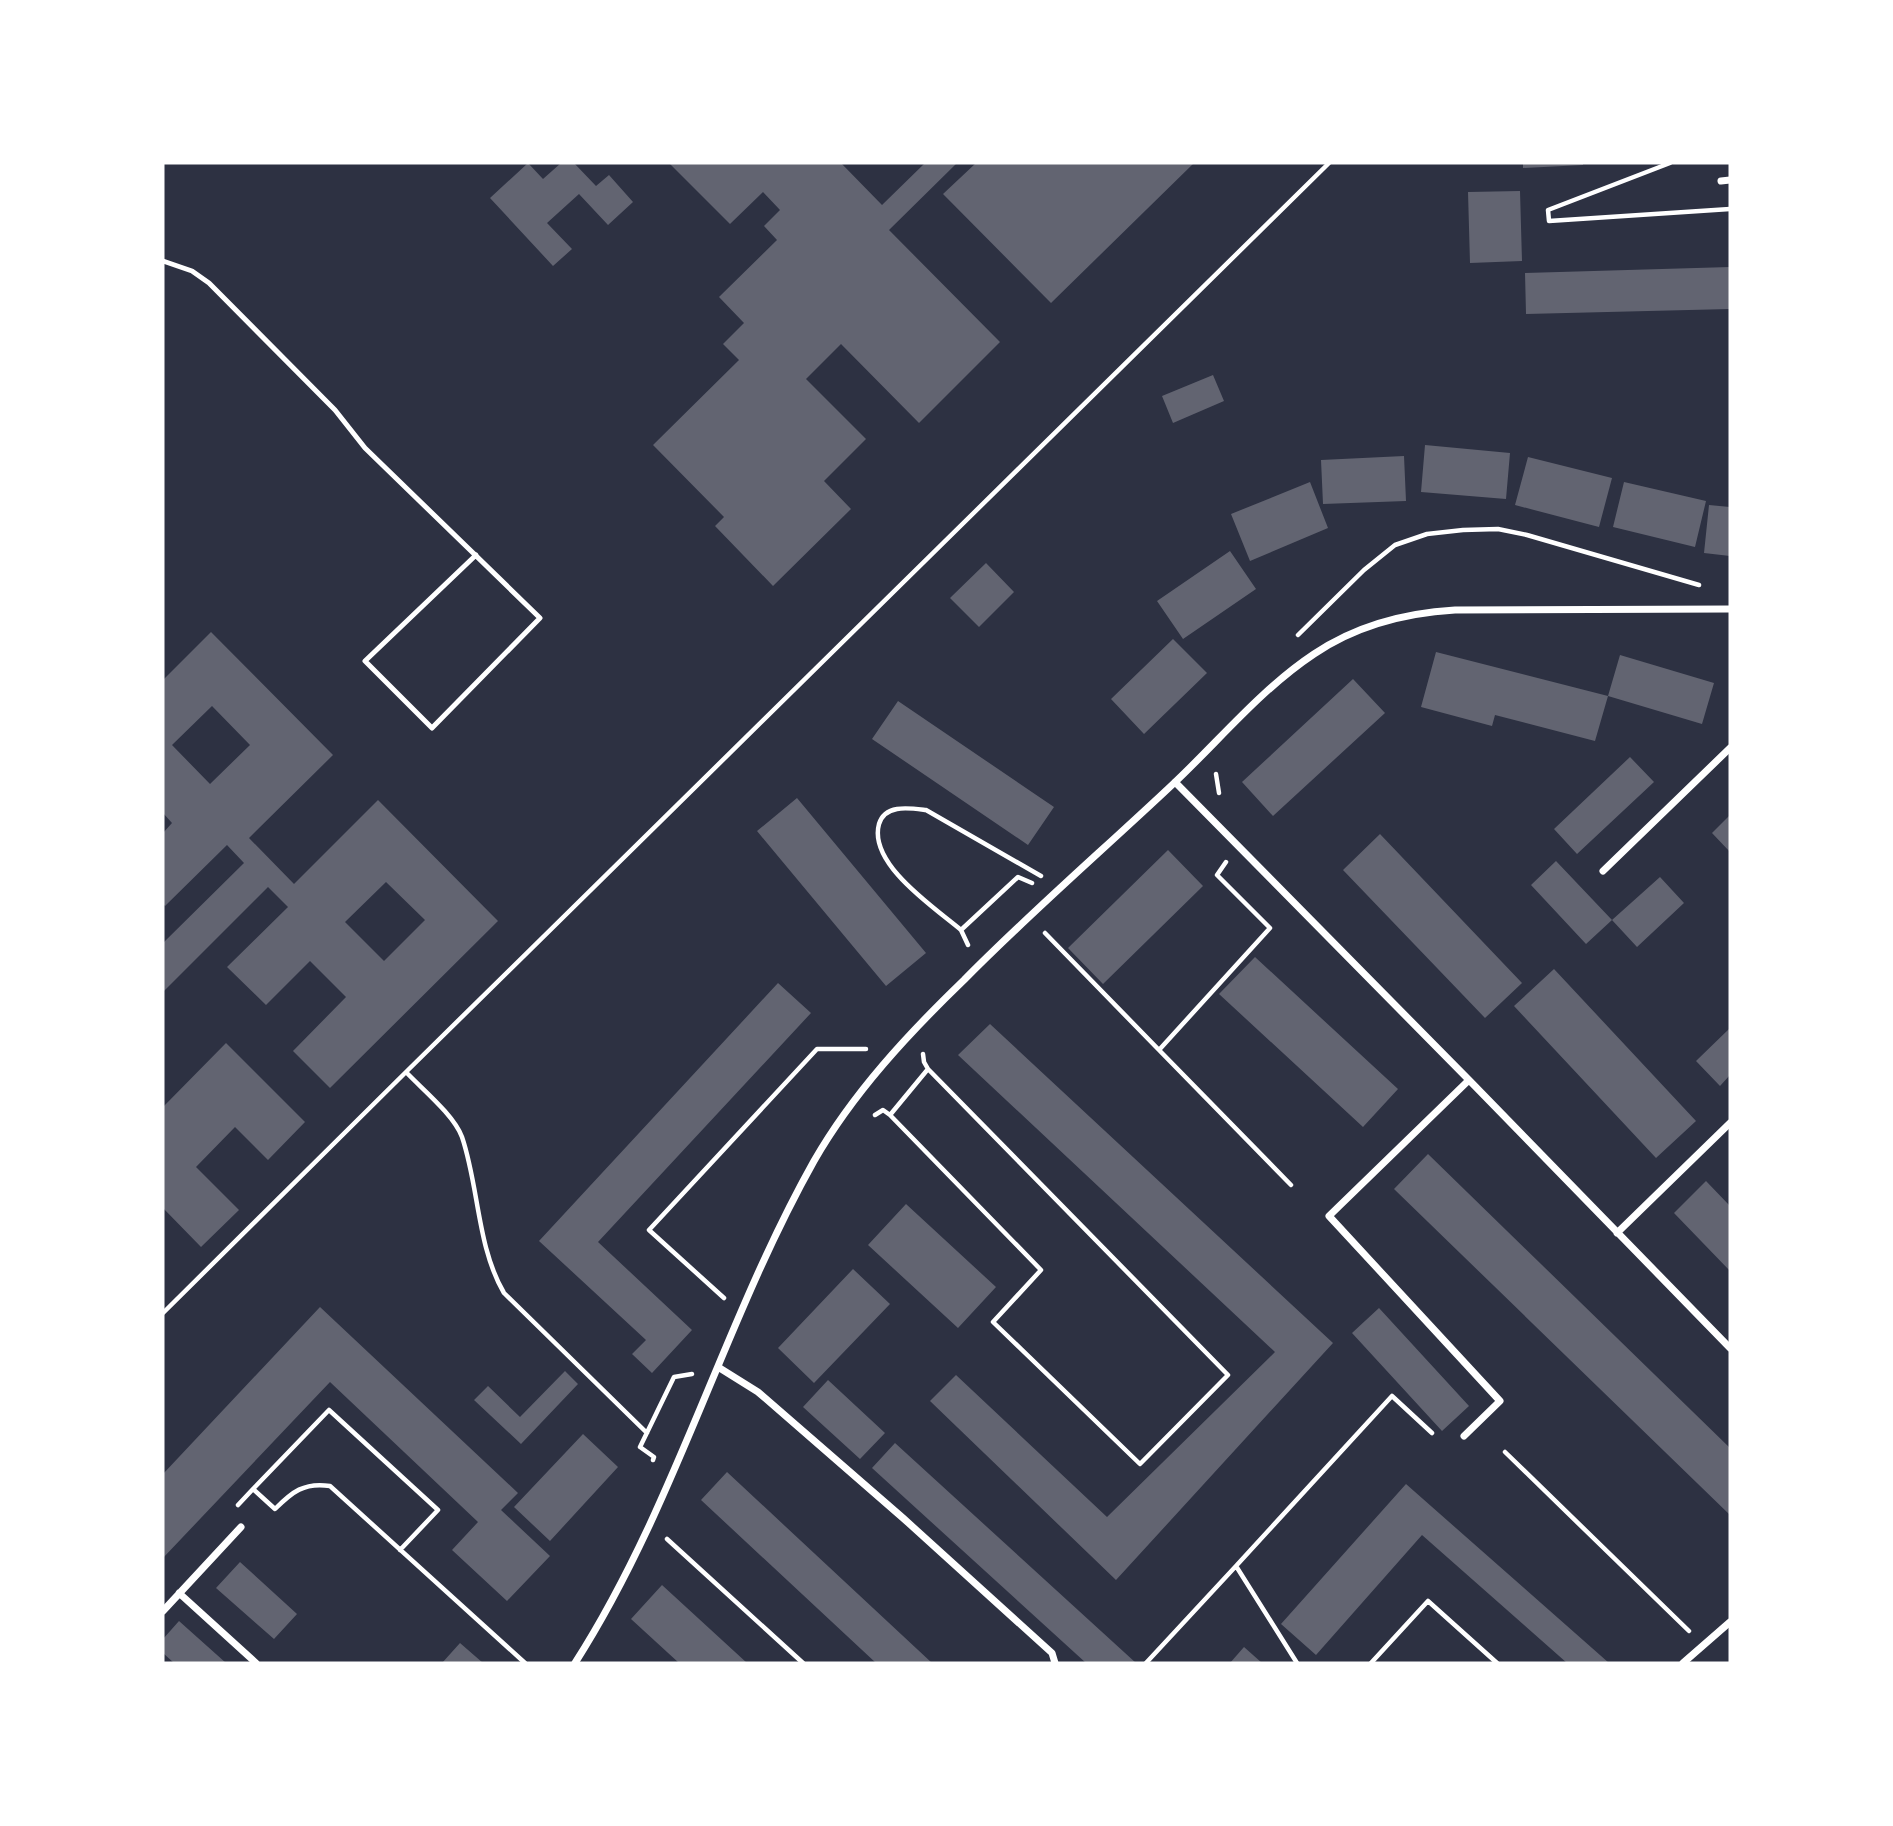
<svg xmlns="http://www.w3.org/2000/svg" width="1893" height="1826" font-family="'Fira Sans Condensed',sans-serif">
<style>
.building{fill:#626471;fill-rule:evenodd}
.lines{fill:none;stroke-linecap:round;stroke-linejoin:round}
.path{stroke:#fff;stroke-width:4.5}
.service{stroke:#fff;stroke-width:5}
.minor{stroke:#fff;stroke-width:7}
</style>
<rect width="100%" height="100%" fill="#2d3142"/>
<path class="building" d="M528 163 543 179 561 163H574L596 186 609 175 633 202 608 225 579 194 547 223 572 249 553 266 490 198Z
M669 163H841L882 205 925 163H957L889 230 1000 342 919 423 841 344 806 379 866 439 824 481 851 509 773 586 715 526 724 517 653 445 739 360 723 344 744 323 719 297 777 240 764 226 780 210 763 192 730 224Z
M976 163H1194L1051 303 943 194Z
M1523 163H1583V165L1523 168Z
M1520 191 1522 261 1470 263 1468 192Z
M1730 267V309L1526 314 1525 273Z
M1213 375 1224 401 1173 423 1162 396Z
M1425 445 1510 453 1506 499 1421 492Z
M1404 456 1406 501 1323 504 1321 460Z
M1528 457 1612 478 1599 527 1515 505Z
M1310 482 1328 528 1250 561 1231 514Z
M1624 482 1706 501 1695 547 1613 527Z
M1709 505 1730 507V556L1704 553Z
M1230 551 1256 589 1183 639 1157 601Z
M986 563 1014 592 979 627 950 598Z
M211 632 333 755 249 838 294 884 378 800 498 921 330 1088 293 1051 346 997 310 961 266 1005 227 967 288 907 268 887 163 992V943L244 863 227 845 165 906 163 904V833L172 823 163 813V680ZM212 706 250 745 210 784 172 745ZM386 882 425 920 384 961 345 922Z
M1173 639 1207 673 1144 734 1111 699Z
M1436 652 1608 696 1595 741 1495 715 1492 726 1421 707Z
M1620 655 1714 683 1702 724 1608 696Z
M1353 679 1385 713 1273 816 1242 782Z
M898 701 1054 807 1028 845 872 739Z
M1630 757 1654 782 1577 854 1554 829Z
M797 798 926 953 886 986 757 831Z
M1730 815V852L1712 833Z
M1380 834 1522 983 1485 1018 1343 870Z
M1168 850 1203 886 1103 984 1068 948Z
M1556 861 1612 920 1586 944 1531 885Z
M1660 877 1684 903 1637 947 1612 920Z
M1255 957 1398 1089 1363 1127 1219 994Z
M1554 969 1696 1121 1656 1158 1514 1006Z
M778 983 811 1013 598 1242 692 1330 652 1373 632 1354 646 1340 539 1241Z
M990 1024 1333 1343 1116 1580 930 1401 956 1375 1107 1517 1275 1352 958 1055Z
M1730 1028V1075L1720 1086 1696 1061Z
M226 1043 305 1122 268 1160 235 1127 196 1167 239 1210 201 1247 163 1208V1107Z
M1428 1154 1730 1448V1515L1394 1189Z
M1706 1181 1730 1206V1271L1674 1213Z
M906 1204 996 1287 958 1328 868 1245Z
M853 1269 890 1304 814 1383 778 1348Z
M320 1307 518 1493 501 1510 550 1556 507 1601 452 1550 478 1522 330 1382 163 1558V1474Z
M1379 1308 1469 1406 1442 1431 1352 1333Z
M565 1371 578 1384 521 1444 474 1400 488 1386 520 1417Z
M828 1380 885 1433 860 1459 803 1407Z
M583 1434 618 1467 550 1541 514 1507Z
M895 1443 1136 1663H1086L872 1468Z
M727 1472 932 1663H876L701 1500Z
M1406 1484 1609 1663H1567L1422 1535 1316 1655 1281 1624Z
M240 1562 297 1614 274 1639 216 1588Z
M662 1585 747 1663H679L631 1619Z
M179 1621 226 1663H174L163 1653V1639Z
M460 1643 483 1663H442Z
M1244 1647 1262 1663H1230Z"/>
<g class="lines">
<path class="path" d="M1670 163 1548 210 1549 221 1730 209
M1298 635 1364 570 1395 545 1427 534 1463 530 1498 529 1527 535 1699 585
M1216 774 1219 793
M961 930C935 908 868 864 879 824 885 804 909 808 926 810L1041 876
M1045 933 1159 1050 1270 928 1217 875 1226 862
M968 945 961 930 1018 877 1032 883
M1159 1050 1291 1185
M875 1115 883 1110 890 1115 1041 1270 993 1322 1140 1464 1228 1375 928 1069 924 1062 923 1054
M890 1115 928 1069
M724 1298 649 1230 817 1049H866
M163 1313 406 1072
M647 1433 504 1293C477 1247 479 1187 462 1137 454 1115 422 1089 406 1072L1329 163
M1505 1452 1689 1631
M653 1460 654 1457 640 1447 674 1377 692 1374
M238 1505 253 1489
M667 1539 803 1663
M400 1550 438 1510 329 1410 253 1489 275 1509C292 1492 304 1482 330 1486L525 1663
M1146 1663 1236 1566
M1297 1663 1236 1566 1392 1396 1432 1433
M1371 1663 1428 1601 1497 1663"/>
<path class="service" d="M163 261 192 271 209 283 335 410 365 448 540 618 432 728 365 661 476 555"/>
<path class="minor" d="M1721 181 1730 180
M1175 782 1469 1080 1730 1348
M1603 871 1730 748
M1617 1233 1730 1123
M718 1367 758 1392 903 1518 1052 1653 1055 1663
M1464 1436 1500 1401 1329 1216 1469 1080
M179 1593 256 1663
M163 1611 241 1527
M575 1663C675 1507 723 1323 814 1161 853 1093 908 1034 964 980 1031 912 1103 850 1172 785 1219 741 1260 690 1314 654 1357 625 1404 613 1455 610L1730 609
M1683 1663 1730 1622"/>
</g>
<rect width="1893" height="1826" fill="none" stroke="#ffffff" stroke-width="329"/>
</svg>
